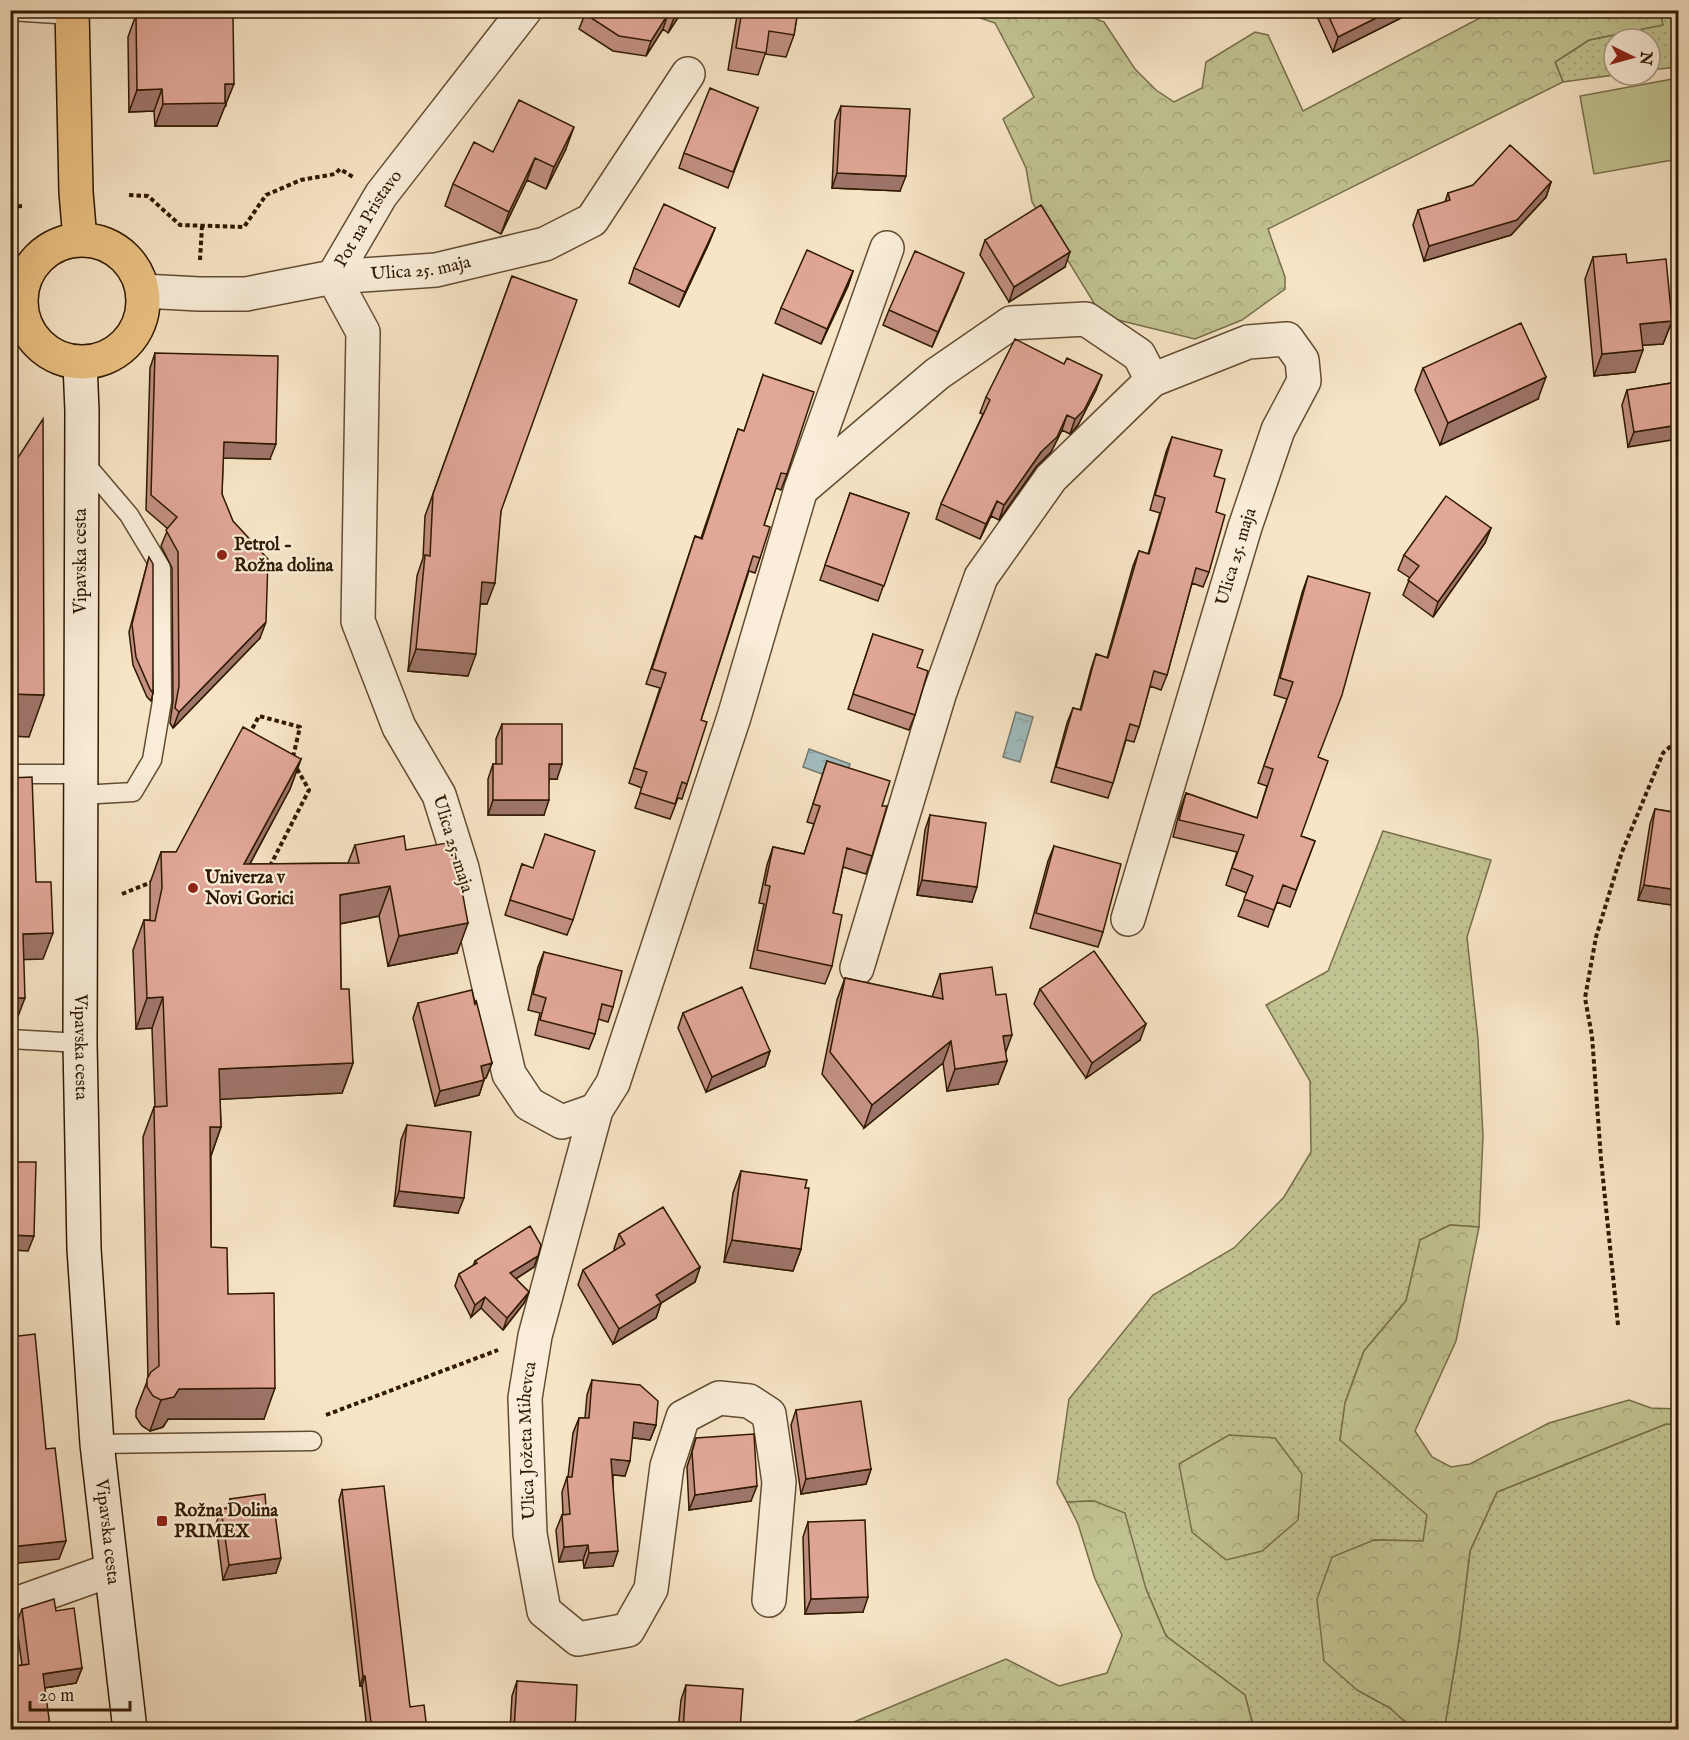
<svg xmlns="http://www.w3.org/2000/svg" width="1689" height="1740" font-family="'IM FELL English',serif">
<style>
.grass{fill:url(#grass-dots);stroke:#786e4a;stroke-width:1.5}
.forest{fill:url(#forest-crowns);stroke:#786e4a;stroke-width:1.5}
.pitch{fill:#c1c392;stroke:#786e4a;stroke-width:1.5}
.water{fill:url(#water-ripples);stroke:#747b73;stroke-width:1.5}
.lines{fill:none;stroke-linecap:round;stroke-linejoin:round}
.service-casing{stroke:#624c32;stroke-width:21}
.minor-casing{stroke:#624c32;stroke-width:36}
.tertiary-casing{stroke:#624c32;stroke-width:36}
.secondary-casing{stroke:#301901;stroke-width:36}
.primary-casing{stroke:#301901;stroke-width:36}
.path{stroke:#301901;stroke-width:4;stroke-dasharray:4.5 3;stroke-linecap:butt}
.service{stroke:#faeeda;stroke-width:18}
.minor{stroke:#faeeda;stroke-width:33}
.tertiary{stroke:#faeeda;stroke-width:33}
.secondary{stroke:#faeeda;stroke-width:33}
.primary{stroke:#ecc283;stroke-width:33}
.wall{fill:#c29083;stroke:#301901;stroke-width:1.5}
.shaded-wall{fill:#9e756a;stroke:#301901;stroke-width:1.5}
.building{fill:#e1a798;stroke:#301901;stroke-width:1.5}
.poi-dot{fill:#8f2418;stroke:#faeeda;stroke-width:2}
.labels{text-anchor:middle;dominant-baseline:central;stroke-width:4.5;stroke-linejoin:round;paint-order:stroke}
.street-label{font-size:18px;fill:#301901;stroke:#faeeda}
.poi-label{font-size:18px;font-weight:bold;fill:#301901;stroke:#faeeda;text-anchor:start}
</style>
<defs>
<pattern id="grass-dots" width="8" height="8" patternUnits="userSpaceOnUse" patternTransform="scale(1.5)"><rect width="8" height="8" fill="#c1c392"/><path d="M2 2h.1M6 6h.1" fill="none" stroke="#a6a77c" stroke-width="1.8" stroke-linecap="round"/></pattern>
<pattern id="forest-crowns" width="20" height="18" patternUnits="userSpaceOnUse" patternTransform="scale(1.5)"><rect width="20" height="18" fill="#c1c392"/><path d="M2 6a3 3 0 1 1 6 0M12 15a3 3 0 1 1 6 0" fill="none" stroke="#a6a77c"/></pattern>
<pattern id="water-ripples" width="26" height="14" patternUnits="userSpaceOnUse" patternTransform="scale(1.5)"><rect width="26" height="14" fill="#a1bdbf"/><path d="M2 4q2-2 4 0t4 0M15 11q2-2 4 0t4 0" fill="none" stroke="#8ba2a2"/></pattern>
</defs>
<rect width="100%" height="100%" fill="#f7e5c6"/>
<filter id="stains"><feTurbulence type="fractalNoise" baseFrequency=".00333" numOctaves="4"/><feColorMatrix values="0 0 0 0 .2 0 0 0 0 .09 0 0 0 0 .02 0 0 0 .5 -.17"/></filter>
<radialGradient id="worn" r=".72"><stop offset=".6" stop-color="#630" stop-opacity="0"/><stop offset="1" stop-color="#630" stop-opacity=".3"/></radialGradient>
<path class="grass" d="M1660 11H1678V67L1650 70V39H1614V75L1563 82 1555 62 1589 40 1662 25Z
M1383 831 1491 860 1467 937 1478 1039 1483 1136 1479 1227 1450 1225 1420 1240 1406 1301 1364 1351 1345 1403 1340 1440 1428 1515 1423 1541 1374 1540 1357 1690 1390 1708 1413 1729H1254L1245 1695 1166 1636 1146 1589 1094 1501 1067 1502 1057 1483 1069 1399 1153 1295 1234 1248 1284 1197 1311 1152 1310 1081 1266 1005 1328 971Z
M1666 1424 1678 1425V1729L1433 1730 1445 1725 1459 1640 1470 1551 1497 1492Z"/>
<path class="forest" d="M960 11H1077L1104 22 1135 69 1156 90 1174 102 1202 88 1206 62 1255 32 1268 35 1303 111 1493 11H1660L1663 25 1589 40 1555 62 1563 82 1268 229 1285 277V289L1242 320 1195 339 1102 316 1032 202 1026 168 1003 119 1034 97 995 23Z
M1450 1225 1479 1227 1456 1341 1415 1431 1432 1457 1451 1467 1470 1464 1549 1423 1629 1400 1651 1408 1678 1409V1425L1666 1424 1497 1492 1470 1551 1459 1640 1445 1725 1433 1729H1413L1390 1708 1357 1690 1324 1661 1317 1599 1332 1557 1374 1540 1423 1541 1427 1515 1340 1440 1345 1403 1364 1351 1406 1301 1420 1240Z
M1229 1435 1275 1438 1302 1474 1298 1520 1262 1551 1226 1560 1192 1532 1179 1464Z
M1094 1501 1125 1513 1146 1589 1166 1636 1245 1695 1254 1729H857L854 1722 1006 1659 1059 1686 1107 1673 1122 1635 1095 1579 1078 1524 1067 1502Z"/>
<path class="pitch" d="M1678 78V159L1594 174 1580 96Z"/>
<path class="water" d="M1016 712 1033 717 1020 762 1003 757Z
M809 749 850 764 844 782 803 767Z"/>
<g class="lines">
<defs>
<path id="service" d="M10 11 72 15
M10 774H80
M81 795 133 792 152 760 162 701 161 568 129 515 83 461
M10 1039 80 1043
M97 1444 312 1441"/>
<g id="minor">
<path d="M803 488 937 374 1011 323 1086 319 1139 355 1152 380 1051 478 981 577 939 695 857 968"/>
<path id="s1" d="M1128 919 1245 527 1278 430 1304 381 1302 360 1287 339 1248 342 1152 380"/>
<path id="s2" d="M596 1110 562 1122 529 1104 509 1074 462 868 439 795 399 727 358 621 363 332 333 277 436 270 545 244 592 220 688 74"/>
<path id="s3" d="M769 1600 779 1482 769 1414 749 1401 719 1398 683 1417 667 1466 651 1589 628 1630 578 1639 544 1611 530 1534 525 1398 535 1336 596 1110 613 1083 734 717 801 489 887 248"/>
<path d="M10 1606 111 1570"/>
</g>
<g id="tertiary">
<path id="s4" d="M143 291 199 294H246L333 277 381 195 525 10"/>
</g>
<g id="secondary">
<path id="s5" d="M80 363 82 411 80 1043 84 1249 97 1444 130 1730"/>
</g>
<path id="primary" d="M72 10 76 192 80 240
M21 301a61 61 0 1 1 122 0a61 61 0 1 1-122 0Z"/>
</defs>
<use href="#service" class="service-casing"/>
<use href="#minor" class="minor-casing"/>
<use href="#tertiary" class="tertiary-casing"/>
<use href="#secondary" class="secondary-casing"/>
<use href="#primary" class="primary-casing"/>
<path class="path" d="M129 195 148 196 180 225 244 227 266 195 301 180 335 174 340 169 353 177
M10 207 22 206
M200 260 202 226
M249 735 259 716 300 727 293 757
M270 866 309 790 296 767
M122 894 154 881
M1618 1325 1601 1159 1592 1036 1585 998 1596 937 1622 852 1663 753 1678 740
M326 1415 498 1350"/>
<use href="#service" class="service"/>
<use href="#minor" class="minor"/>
<use href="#tertiary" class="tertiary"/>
<use href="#secondary" class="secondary"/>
<use href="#primary" class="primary"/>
</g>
<path class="wall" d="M141 10H225L226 106H224L217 126H155L154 111 129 112 128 37 136 15H141Z
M683 10 668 33 663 29 646 56 613 51 579 29 585 14Z
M738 10H798L794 35 786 57 765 54 758 75 728 70Z
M1314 10H1417L1333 52Z
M841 106 900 191 832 188 835 121Z
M758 108 728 188 679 168 684 153Z
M566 149 546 189 527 180 501 234 445 206 453 184 493 152Z
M1551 182 1546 197 1511 235 1424 261 1413 225 1418 210 1445 202 1448 193Z
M715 228 709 243 679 307 629 283 634 268Z
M985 240 1065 267 1009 302 980 255Z
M1593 257 1627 263 1672 321 1663 344 1642 345 1635 372 1594 376 1585 279Z
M853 271 848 286 821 344 775 323 781 308Z
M512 276 501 511 487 604H480L468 676 408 671 417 576 423 558 425 516Z
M958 288 932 347 883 325 889 310Z
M155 353 270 459 223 458 222 494 260 638 173 728 170 723 173 701 172 568 161 546 168 529 146 510 150 368Z
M1064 364 1096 390 1078 425 1070 434 1062 430 1051 452 1036 467 999 520 991 516 980 539 936 519 941 504 983 414 980 413 986 397Z
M1423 368 1538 399 1440 445 1415 390Z
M763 375 787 474 781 490 776 488 764 525 760 558 755 573 749 571 701 720 687 784 682 799 678 798 670 819 635 808 642 788 629 783 660 688 646 684 695 536 701 538 738 429 744 431Z
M1678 382 1628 447 1622 405 1627 390Z
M1172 437 1214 476 1216 512 1209 572 1203 587 1192 583 1167 675 1161 690 1150 686 1139 727 1134 742 1126 740 1113 783 1108 798 1051 782 1067 723 1073 708 1080 710 1091 669 1096 654 1107 658 1133 566 1139 551 1148 554 1160 513 1150 510 1166 452Z
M850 493 909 513 878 601 820 580Z
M1491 528 1485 543 1433 617 1403 595 1410 578 1398 570 1404 555Z
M149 557 153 693 151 701 147 697 133 665 129 632Z
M1308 576 1318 757 1301 836 1315 841 1290 907 1277 902 1268 927 1238 916 1247 893 1226 885 1237 852 1173 837 1180 810 1186 793 1257 818 1267 786 1258 783 1287 699 1274 695 1302 593Z
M873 634 917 667 915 715 909 730 848 709Z
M502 724 557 779H549L544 815H488V779L493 764H496V739Z
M301 759 290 789 250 864 348 863 355 845 406 850 457 953 388 966 379 916 340 924 341 989 353 1063 342 1093 220 1099 221 1127 211 1156V1247L228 1294 264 1419H168L163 1427 150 1431 142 1426 136 1417V1410L148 1379 143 1137 154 1107H155L152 1028 136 1029 133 950 144 920H150V883L161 852H176Z
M827 761 882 806 872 856 866 874 843 867 833 913 832 966 825 984 750 968 764 904 759 903 767 865 773 847 804 854 814 824 807 822Z
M1655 809 1678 813V906L1638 900 1650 824Z
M930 815 972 902 917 895 925 830Z
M1054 846 1103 932 1098 947 1030 928 1048 861Z
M522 864 573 920 567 935 505 915Z
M544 952 613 1007 608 1022 598 1019 595 1034 589 1049 535 1035 540 1013 528 1010 538 967Z
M940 974 1005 1053 1007 1061 998 1084 947 1091 943 1063 864 1128 822 1074 837 1000 845 978 932 997Z
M1040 989 1140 1040 1086 1078 1034 1004Z
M418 1003 475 1005 492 1063 486 1078 484 1079 479 1095 435 1106 413 1018Z
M683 1013 770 1051 765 1066 706 1092 678 1028Z
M407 1125 458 1213 394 1206 401 1140Z
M741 1171 805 1188 801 1249 793 1271 724 1262 733 1193Z
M619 1234 700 1267 695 1282 661 1303 656 1318 613 1344 578 1285 583 1270 615 1251 614 1249Z
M538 1256 534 1267 516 1279 529 1292 524 1303 503 1330 481 1308 471 1317 455 1286 459 1274 473 1266 475 1261Z
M592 1380 656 1425 650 1440 632 1438 625 1476 613 1475V1566L584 1568 583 1560 559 1562 556 1530 562 1515 563 1514 562 1492 567 1477H568L573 1433 579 1418H585L587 1395Z
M796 1410 871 1469 866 1484 801 1494 791 1425Z
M696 1438 751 1501 689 1510 687 1467Z
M342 1490 410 1707 427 1730H367L362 1686H360L339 1500Z
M230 1499 276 1573 223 1580 216 1524 221 1509 227 1508Z
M808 1522 863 1612 805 1614 803 1537Z
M22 1609 56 1611 82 1668 76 1683 44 1688 49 1730H10V1667L22 1665 16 1624Z
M517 1681 575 1730H510L512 1696Z
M686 1685 740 1730H678L681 1700Z"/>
<path class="shaded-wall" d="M679 10H683L668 33 674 18Z
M1392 10H1417L1333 52 1338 37Z
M668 14 663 29 646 56 651 41Z
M225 84H234L217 126H155L163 104Z
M162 89 154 111 129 112 137 90Z
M574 127 566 149 546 189 554 167Z
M535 158 527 180 501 234 509 212Z
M837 173 906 176 900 191 832 188Z
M1551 182 1546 197 1511 235 1424 261 1429 246Z
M715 228 709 243 679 307 685 292Z
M1070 252 1065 267 1009 302 1014 287Z
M853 271 848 286 821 344 827 329Z
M964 273 958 288 932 347 938 332Z
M1672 321 1663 344 1632 346 1640 324Z
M1643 350 1635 372 1594 376 1602 354Z
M1102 375 1096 390 1078 425 1070 434 1075 419Z
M1546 377 1538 399 1440 445 1448 423Z
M1067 415 1062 430 1051 452 1036 467 999 520 1004 505Z
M1678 425V439L1628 447 1634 432Z
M224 442 276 444 270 459 218 458Z
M997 501 991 516 980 539 986 524Z
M1491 528 1485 543 1433 617 1438 602Z
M482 582 495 583 487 604 475 603Z
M266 622 260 638 173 728 179 712Z
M416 649 476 654 468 676 408 671Z
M10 694 44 695 29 737 10 736Z
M301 759 290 789 233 895 244 864Z
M549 764H562L557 779H544Z
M493 800H549L544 815H488Z
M922 880 977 887 972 902 917 895Z
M1644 885 1678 890V906L1638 900Z
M390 886 379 916 329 926 340 895Z
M468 923 457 953 388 966 399 936Z
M53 933 43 959 13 960 23 934Z
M163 997 152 1028 136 1029 147 998Z
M14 998H25L15 1024H10V1007Z
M1146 1024 1140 1040 1086 1078 1092 1063Z
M1012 1035 1004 1057 1003 1036Z
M951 1041 943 1063 864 1128 872 1105Z
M770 1051 765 1066 706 1092 712 1077Z
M1007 1061 998 1084 947 1091 955 1069Z
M353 1063 342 1093 208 1100 219 1069Z
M492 1063 486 1078 476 1081 481 1066Z
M484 1080 479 1095 435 1106 440 1091Z
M210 1127H221L210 1158Z
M399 1191 464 1198 458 1213 394 1206Z
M10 1235 34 1236 28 1251 10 1250Z
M732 1240 801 1249 793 1271 724 1262Z
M538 1256 534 1267 506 1285 510 1273Z
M700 1267 695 1282 661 1303 656 1318 613 1344 619 1329 656 1295Z
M529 1292 524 1303 503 1330 507 1318Z
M485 1297 481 1308 471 1317 475 1305Z
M275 1388 264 1419H168L163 1427 150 1431 161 1400 179 1389Z
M634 1422 656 1425 650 1440 628 1437Z
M611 1459 630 1461 625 1476 606 1474Z
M871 1469 866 1484 801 1494 806 1479Z
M757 1486 751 1501 689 1510 695 1495Z
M66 1541 59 1559 10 1564V1547Z
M588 1545 583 1560 559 1562 564 1547Z
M618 1551 613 1566 584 1568 589 1553Z
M281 1558 276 1573 223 1580 229 1565Z
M868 1597 863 1612 805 1614 811 1599Z
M82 1668 76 1683 37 1689 43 1674Z
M363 1676H365L362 1686H360Z
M50 1726 49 1730H27Z"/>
<path class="building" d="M150 10H225V17H233L234 84H225V103L163 104 162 89 137 90 136 15H150Z
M587 10H679L674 18 668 14 651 41 619 36 585 14Z
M742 10H798L794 35 769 31 766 53 736 48Z
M1326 10H1392L1338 37Z
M710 88 758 108 733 172 684 153Z
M519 100 574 127 554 167 535 158 509 212 453 184 474 142 493 152Z
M841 106 910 109 906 176 837 173Z
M10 128 12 162 10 163Z
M1510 145 1551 182 1517 220 1429 246 1418 210 1450 200 1448 193 1473 185Z
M664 204 715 228 685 292 634 268Z
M1041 205 1070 252 1014 287 985 240Z
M807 250 853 271 827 329 781 308Z
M915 251 964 273 938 332 889 310Z
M1626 254 1627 263 1666 259 1672 321 1640 324 1643 350 1602 354 1593 257Z
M512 276 577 300 501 511 495 583 482 582 476 654 416 649 425 555 430 556 433 494Z
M1521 323 1546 377 1448 423 1423 368Z
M1015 339 1064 364 1067 358 1102 375 1084 410 1075 419 1067 415 1057 437 1041 452 1004 505 997 501 986 524 941 504 990 400 986 397Z
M155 353 278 356 276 444 224 442 222 494 233 521 268 559 266 622 179 712 175 708 179 686 178 552 166 530 177 517 151 495Z
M763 375 814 392 787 474 781 473 764 525 770 527 760 558 753 556 701 720 707 722 687 784 682 782 675 804 640 793 647 772 634 768 666 673 652 669 695 536 702 539 738 429 744 431Z
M1678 382V425L1634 432 1627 390Z
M43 419 44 695 10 694V470Z
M1172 437 1222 450 1214 476 1225 479 1216 512 1225 515 1209 572 1196 568 1167 675 1154 671 1139 727 1130 724 1113 783 1056 767 1073 708 1081 710 1096 654 1108 658 1139 551 1149 554 1165 498 1155 495Z
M850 493 909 513 884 586 825 565Z
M1446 496 1491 528 1438 602 1408 580 1419 566 1404 555Z
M149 557 153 564V693L150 689 136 657 132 624Z
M1308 576 1370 593 1342 695 1318 757 1328 761 1301 836 1315 841 1296 890 1283 885 1274 910 1244 899 1253 876 1232 868 1244 835 1179 820 1186 793 1257 818 1273 769 1264 766 1293 682 1280 678Z
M873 634 923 650 917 667 928 671 915 715 853 694Z
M502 724H562V764H549V800H493V764H502Z
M243 727 301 759 244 864 359 863 355 845 404 836 406 850 453 842 468 923 399 936 390 886 340 895 341 989H349L353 1063 219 1069 221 1127H210L211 1247 227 1248 228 1294 274 1293 275 1388 179 1389 174 1397 161 1400 153 1396 147 1387V1379L151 1372 159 1366 154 1107 167 1106 163 997 147 998 144 920 155 921 162 888 161 852H176Z
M827 761 890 781 882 806H887L872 856 847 848 833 913 842 915 832 966 757 950 770 886 765 885 773 847 804 854 820 806 813 804Z
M32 777 36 882H51L53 933 23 934 25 998H14V1003L10 1008V778Z
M1655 809 1678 813V890L1644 885Z
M930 815 986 823 977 887 922 880Z
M545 834 595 851 573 920 510 900 522 864 533 868Z
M1054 846 1121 864 1103 932 1036 913Z
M1094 951 1146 1024 1092 1063 1040 989Z
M544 952 622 971 613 1007 602 1004 595 1034 540 1020 546 998 533 994Z
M992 967 996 995 1006 994 1012 1035 1003 1036 1007 1061 955 1069 951 1041 872 1105 830 1052 845 978 943 999 940 974Z
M742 987 770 1051 712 1077 683 1013Z
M472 990 475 1005 476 1000 492 1063 481 1066 484 1080 440 1091 418 1003Z
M10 1019 14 1022 13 1100H10Z
M407 1125 471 1132 464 1198 399 1191Z
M10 1162H36L34 1236 10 1235Z
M741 1171 807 1180 805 1188H809L801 1249 732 1240Z
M663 1207 700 1267 656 1295 661 1303 619 1329 583 1270 625 1244 619 1234Z
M530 1226 541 1245 538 1256 510 1273 529 1292 507 1318 485 1297 475 1305 459 1274 477 1263 475 1261Z
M35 1334 46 1449 55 1448 66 1541 10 1547V1337Z
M592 1380 640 1385 658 1401 656 1425 634 1422 630 1461 611 1459 618 1551 589 1553 588 1545 564 1547 562 1515 570 1514 567 1477H572L579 1418H589Z
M861 1401 871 1469 806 1479 796 1410Z
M754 1434 757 1486 695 1495 692 1452 696 1438Z
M384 1486 410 1707 424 1705 427 1730H372L365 1676H363L342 1490Z
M265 1494 266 1507 274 1506 281 1558 229 1565 221 1509 231 1508 230 1499Z
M865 1520 868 1597 811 1599 808 1522Z
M54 1599 56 1611 74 1608 82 1668 43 1674 50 1726 27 1730H14L10 1702V1667L29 1664 22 1609Z
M517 1681 577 1685 575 1730H514Z
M686 1685 743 1689 740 1730H683Z"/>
<g class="poi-dot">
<circle cx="222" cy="555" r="6"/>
<circle cx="193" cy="888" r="6"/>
<rect x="156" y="1515" width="12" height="12" rx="3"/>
</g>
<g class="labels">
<g class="street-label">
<text stroke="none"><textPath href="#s4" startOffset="260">Pot na Pristavo</textPath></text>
<text stroke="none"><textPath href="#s2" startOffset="1030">Ulica 25. maja</textPath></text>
<text stroke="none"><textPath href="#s1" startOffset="378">Ulica 25. maja</textPath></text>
<text transform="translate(81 561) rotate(-90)">Vipavska cesta</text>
<text transform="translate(452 844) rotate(73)">Ulica 25. maja</text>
<text stroke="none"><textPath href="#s5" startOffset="684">Vipavska cesta</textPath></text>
<text stroke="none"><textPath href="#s3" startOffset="771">Ulica Jožeta Mihevca</textPath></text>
<text stroke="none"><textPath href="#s5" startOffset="1170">Vipavska cesta</textPath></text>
</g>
<g class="poi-label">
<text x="234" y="545">Petrol -<tspan x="234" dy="21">Rožna dolina</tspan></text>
<text x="205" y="878">Univerza v<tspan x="205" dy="21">Novi Gorici</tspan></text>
<text x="174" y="1511">Rožna Dolina<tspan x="174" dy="21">PRIMEX</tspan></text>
</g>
</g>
<rect width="1689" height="1740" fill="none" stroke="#f7e5c6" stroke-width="36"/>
<rect x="12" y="12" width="1665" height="1716" fill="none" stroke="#301901" stroke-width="3"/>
<rect x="18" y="18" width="1653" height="1704" fill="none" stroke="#301901" stroke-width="1.5"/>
<g transform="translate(1632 57) rotate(95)"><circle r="28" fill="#faeeda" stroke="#a99983" stroke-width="1.5"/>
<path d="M0-4.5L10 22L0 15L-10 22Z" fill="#8f2418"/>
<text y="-9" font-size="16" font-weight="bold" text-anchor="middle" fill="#301901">N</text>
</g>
<path d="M30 1701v9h100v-9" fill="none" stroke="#301901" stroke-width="3"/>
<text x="39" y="1701" font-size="18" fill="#301901" stroke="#faeeda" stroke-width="4.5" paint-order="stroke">20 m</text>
<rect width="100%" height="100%" filter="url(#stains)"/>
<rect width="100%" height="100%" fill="url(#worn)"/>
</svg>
